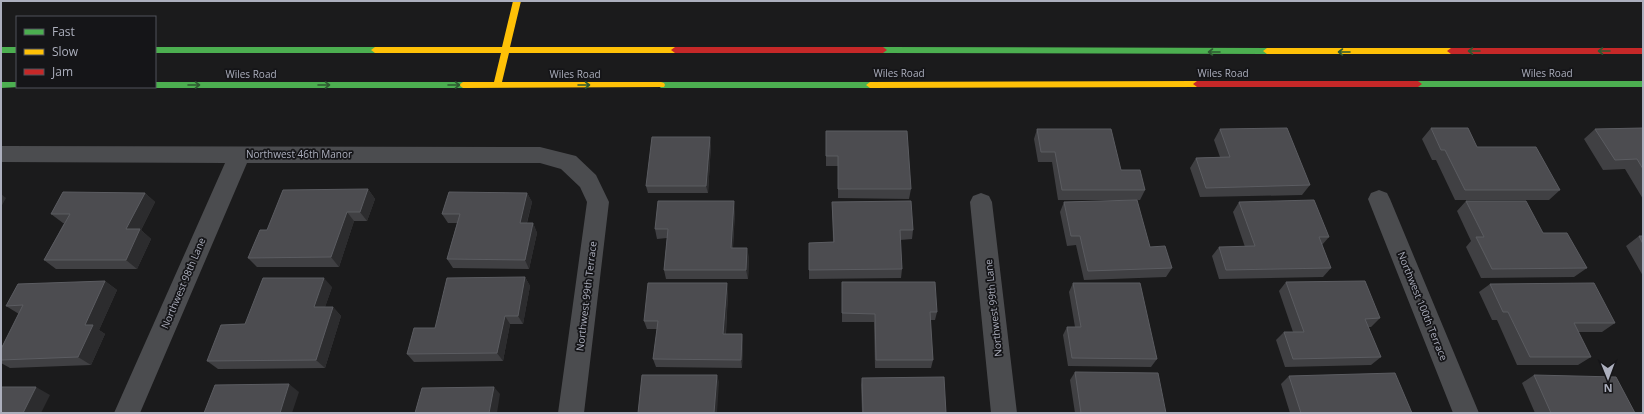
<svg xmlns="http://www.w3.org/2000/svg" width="1644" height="414" font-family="'Open Sans',sans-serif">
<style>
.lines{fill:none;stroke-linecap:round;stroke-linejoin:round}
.street{fill:#4b4c4f;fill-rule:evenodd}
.fast{fill:#4caf50;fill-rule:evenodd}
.slow{fill:#ffc107;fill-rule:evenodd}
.jam{fill:#c62828;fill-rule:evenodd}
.wall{fill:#404043}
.shaded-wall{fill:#2c2c2e}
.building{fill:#4c4c50;stroke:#5b5c61}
.oneway{stroke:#2e5a31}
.labels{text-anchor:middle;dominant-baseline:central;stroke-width:3.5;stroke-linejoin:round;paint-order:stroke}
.street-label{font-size:10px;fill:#acafbd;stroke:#151518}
</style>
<rect width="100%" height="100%" fill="#1b1b1c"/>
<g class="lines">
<path class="street" d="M1 146 540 147 576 156 596 175 609 202 584 413H558L587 202 580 187 561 169 540 163H247L140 413H114L225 163 1 162Z
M1379 190 1387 193 1390 199 1479 413H1453L1368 199 1371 193Z
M981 193 989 196 992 202 1017 413H991L970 202 973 196Z"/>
<path class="fast" d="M1 47H17V53H1Z
M155 47H375L379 50 375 53H155Z
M883 47 1267 48 1271 51 1267 54 883 53 879 50Z
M1418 81H1643V87H1418L1414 84Z
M1 82H17V87H20L1 88Z
M155 82H463L467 85 463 88H155L152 87H155Z
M661 82H870L874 85 870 88H661L657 85Z"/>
<path class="slow" d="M513 1H521L510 47H675L679 50 675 53H509L502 82H661L664 83 665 85 664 87 463 88 459 85 463 82H494L501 53H375L371 50 375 47H502Z
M1267 48H1451L1455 51 1451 54H1267L1263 51Z
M1197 81 1201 84 1197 87 870 88 866 85 870 82Z"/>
<path class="jam" d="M675 47H883L887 50 883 53H675L671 50Z
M1451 48H1643V54H1451L1447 51Z
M1197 81H1418L1422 84 1418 87H1197L1193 84Z"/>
</g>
<path class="wall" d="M1431 128 1477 147 1560 190 1549 200H1455L1436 160H1432L1422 139Z
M1643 128V199L1625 169 1603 170 1584 139 1595 129Z
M1037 129 1121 170 1145 190 1140 200H1058L1052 162H1038L1034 139Z
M1220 129 1310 185 1302 195 1200 197 1190 168 1196 158 1220 157 1214 140Z
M826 131 911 189 909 199 838 198V166H826Z
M711 144 708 193H648L646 186Z
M368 189 375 199 367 221H354L339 267H257L248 258 267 230Z
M145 193 155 202 141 230 151 239 137 269H56L44 260 64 223H63L51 214Z
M527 193 532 202 527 223H533L537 233 529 269 453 268 447 259 457 223H448L442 214Z
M1466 201 1543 233 1587 268 1574 277 1481 278 1466 247 1471 241 1457 211Z
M832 202 913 230 912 239 900 240 902 269 901 278 809 279V243L833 242Z
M1064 202 1150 247 1172 268 1166 277 1084 280 1076 245 1067 246 1060 212Z
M1239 202 1329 237 1322 245 1331 268 1323 277 1219 279 1212 256 1219 247H1245L1233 212Z
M735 211 733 248 749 257 748 279H666L664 270 667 238 657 239 655 229Z
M1639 236H1643V276L1626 246Z
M525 277 530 286 523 324H510L503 361 414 362 407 354 435 328Z
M105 281 117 290 99 330 105 334 91 365 10 368 1 363V349L19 314 6 306Z
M842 282 937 312 935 320H930L933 360 931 368H875L874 322H842Z
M1286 282 1380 318 1371 327H1368L1381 357 1371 365 1285 367 1276 340 1284 332H1293L1279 291Z
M1073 283 1157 359 1151 367 1068 366 1063 335 1067 327H1075L1069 292Z
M1490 284 1615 323 1602 332H1578L1591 357 1578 365H1517L1497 320H1492L1479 292Z
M332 287 325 307H333L341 316 325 368 218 369 207 361 245 324Z
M728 292 726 334H742L743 342 742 368 656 367 653 359 657 329H647L644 321Z
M1075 372 1166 413H1075L1070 380Z
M1534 375 1635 413H1535L1522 383Z
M1289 376 1412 413H1290L1281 384Z
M862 378 946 413H862L861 385Z"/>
<path class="shaded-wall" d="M710 137 711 144 708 193 706 186Z
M368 189 375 199 367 221 360 212Z
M145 193 155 202 141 230 151 239 137 269 126 260V229Z
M527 193 532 202 524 233 520 223Z
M1 194 6 198 1 207Z
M734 201 735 211 732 258 731 248Z
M347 212 354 221 339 267 331 257Z
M533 223 537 233 529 269 525 260Z
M747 248 749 257 748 279 746 270Z
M525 277 530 286 523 324 518 316Z
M324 278 332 287 322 316 314 307Z
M105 281 117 290 99 330 105 334 91 365 78 357 85 325Z
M727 283 728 292 725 343 723 334Z
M333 307 341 316 325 368 316 360Z
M505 316 510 324 503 361 497 353Z
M742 334 743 342 742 368 741 360Z
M717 375 719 382 717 413H714Z
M289 384 299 392 292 413H280Z
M36 387 50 395 41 413H23Z
M494 387 500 394 497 413H489Z"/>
<path class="building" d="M1287 128 1310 185 1206 188 1196 158 1230 157 1220 129Z
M1431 128H1468L1477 147H1536L1560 190H1465L1445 150H1441Z
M1643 128V169L1637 159 1615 160 1595 129Z
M1037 129H1111L1121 170H1140L1145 190H1062L1055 152H1041Z
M826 131H907L911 189H838V156H826Z
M652 137H710L706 186H646Z
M368 189 360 212H347L331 257 248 258 260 230H267L283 190Z
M63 192 145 193 126 229H140L126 260H44L70 214H51Z
M449 192 527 193 520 223H533L525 260 447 259 460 214H442Z
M1137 200 1150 247 1165 246 1172 268 1088 271 1080 236H1071L1064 202Z
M1314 200 1329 237H1319L1331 268 1226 270 1219 247 1255 246 1239 202Z
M658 201H734L731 248H747L746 270H664L668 229H655Z
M911 201 913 230H900L902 269 809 270V243L834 242 832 202Z
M1466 201H1526L1543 233H1567L1587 268 1492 269 1476 237H1484Z
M1639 236H1643V244Z
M525 277 518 316H505L497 353 407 354 414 328H435L447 278Z
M263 278H324L314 307H333L316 360 207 361 221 325 245 324Z
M105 281 85 325H93L78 357 1 360V349L23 305 6 306 18 284Z
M1365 281 1380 318 1365 319 1381 357 1293 359 1284 332H1304L1286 282Z
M842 282H935L937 312H930L933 360H876L875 314 842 313Z
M648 283H727L723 334H742L741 360 653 359 658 321H644Z
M1073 283H1140L1157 359 1072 358 1067 327H1081Z
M1594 283 1615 323H1574L1591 357H1530L1508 312H1503L1490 284Z
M1075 372 1158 373 1166 413H1081Z
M1395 373 1412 413H1301L1289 376Z
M642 375H717L714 413H638Z
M1534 375 1616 377 1635 413H1551Z
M944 377 946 413H863L862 378Z
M289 384 280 413H204L215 385Z
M1 387H36L23 413H1Z
M494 387 489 413H415L422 388Z"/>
<defs><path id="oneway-shaft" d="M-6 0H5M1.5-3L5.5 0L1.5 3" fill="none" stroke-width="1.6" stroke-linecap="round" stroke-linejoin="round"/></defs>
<g class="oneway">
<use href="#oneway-shaft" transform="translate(1474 51) rotate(180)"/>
<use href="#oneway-shaft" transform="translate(1604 51) rotate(180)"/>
<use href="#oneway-shaft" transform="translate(1214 52) rotate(180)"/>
<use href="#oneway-shaft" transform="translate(1344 52) rotate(180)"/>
<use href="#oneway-shaft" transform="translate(194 85)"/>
<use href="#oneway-shaft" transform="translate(324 85)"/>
<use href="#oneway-shaft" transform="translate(454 85)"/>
<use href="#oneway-shaft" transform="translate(584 85)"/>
</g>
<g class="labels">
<g class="street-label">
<text x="899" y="73">Wiles Road</text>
<text x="1223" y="73">Wiles Road</text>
<text x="1547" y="73">Wiles Road</text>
<text x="251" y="74">Wiles Road</text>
<text x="575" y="74">Wiles Road</text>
<text x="299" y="154">Northwest 46th Manor</text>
<text transform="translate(183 283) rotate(-67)">Northwest 98th Lane</text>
<text transform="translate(586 296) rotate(-83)">Northwest 99th Terrace</text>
<text transform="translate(1423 306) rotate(68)">Northwest 100th Terrace</text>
<text transform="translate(993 308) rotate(-96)">Northwest 99th Lane</text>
</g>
</g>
<rect width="1644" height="414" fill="none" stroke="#acafbd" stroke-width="4"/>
<rect x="16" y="16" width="140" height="72" fill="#151518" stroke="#51535a"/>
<rect x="24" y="29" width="20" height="6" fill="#4caf50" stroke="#51535a"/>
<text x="52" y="36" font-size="12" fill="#acafbd">Fast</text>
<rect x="24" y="49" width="20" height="6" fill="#ffc107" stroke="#51535a"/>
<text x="52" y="56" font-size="12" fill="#acafbd">Slow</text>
<rect x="24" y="69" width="20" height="6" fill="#c62828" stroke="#51535a"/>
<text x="52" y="76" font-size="12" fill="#acafbd">Jam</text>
<g transform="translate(1608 378) rotate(179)" stroke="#151518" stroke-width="3" paint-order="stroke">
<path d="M0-3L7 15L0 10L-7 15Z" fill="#acafbd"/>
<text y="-6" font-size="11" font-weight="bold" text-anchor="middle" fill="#acafbd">N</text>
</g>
</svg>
